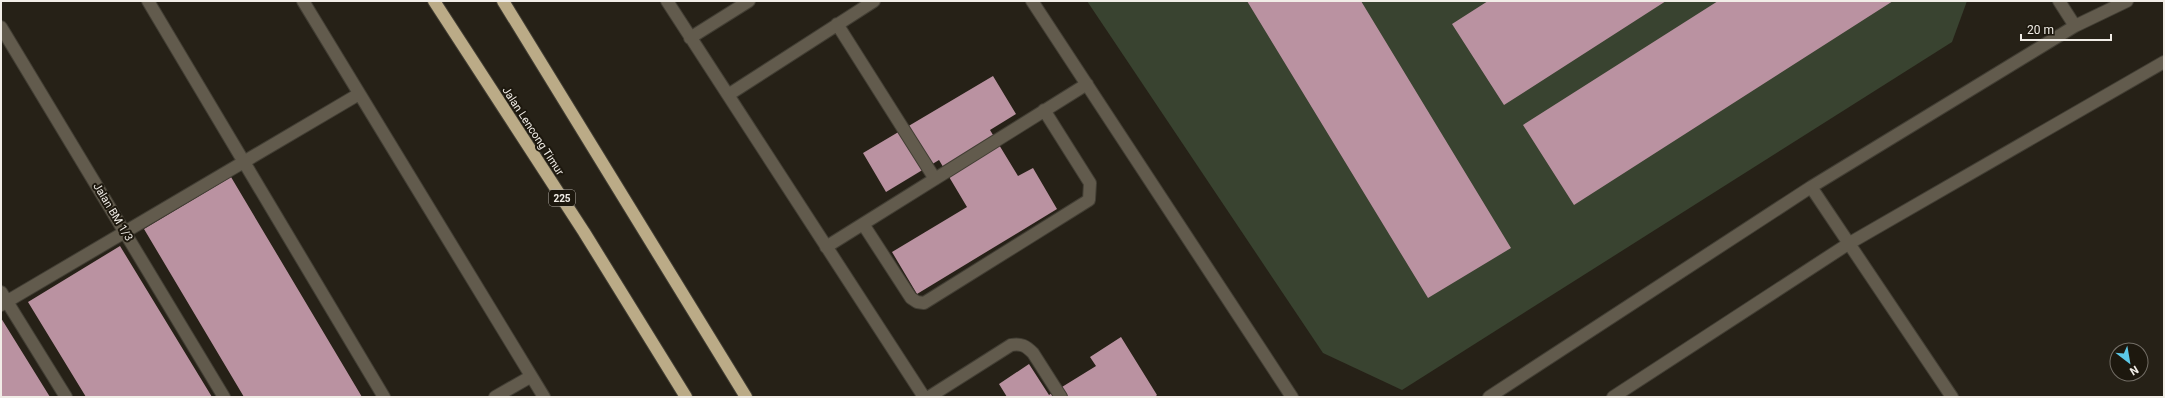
<svg xmlns="http://www.w3.org/2000/svg" width="2165" height="398" font-family="Roboto,sans-serif">
<style>
.green{fill:#394330}
.building{fill:#ba92a1}
.lines{fill:none;stroke-linecap:round;stroke-linejoin:round}
.minor-casing{stroke:#423e34;stroke-width:14}
.highway-casing{stroke:#423e34;stroke-width:14}
.minor{stroke:#625b4d;stroke-width:12}
.highway{stroke:#bbab87;stroke-width:12}
.labels{text-anchor:middle;dominant-baseline:central;stroke-width:4;stroke-linejoin:round;paint-order:stroke}
.shield{fill:#1d180e;stroke:#b1ada6;stroke-width:1}
.shield-label{font-size:10px;font-weight:bold;fill:#f1ede7}
.street-label{font-size:11px;fill:#f1ede7;stroke:#1d180e}
</style>
<rect width="100%" height="100%" fill="#262117"/>
<path class="green" d="M1087 1H1967L1952 42 1402 390 1323 353Z"/>
<path class="building" d="M1247 1H1361L1511 248 1428 298Z
M1488 1H1666L1504 105 1452 24Z
M1718 1H1893L1574 205 1523 125Z
M993 76 1016 114 990 130 1018 176 1033 168 1057 209 917 294 892 252 967 207 939 160 886 192 863 153Z
M231 177 362 397H244L144 229Z
M120 246 212 397H86L28 302Z
M1 318 50 397H1Z
M1121 337 1157 395 1155 397H1007L999 384 1029 364 1049 395 1096 366 1090 357Z"/>
<g class="lines">
<defs>
<path id="minor" d="M148 1 384 397
M303 1 544 397
M667 1 924 397
M1032 1 1292 397
M2059 1 2075 26
M837 24 935 179
M1 27 224 397
M690 38 749 1
M728 95 874 1
M1811 187 1952 397
M863 224 911 298 917 302 924 303 1089 200 1090 183 1044 110
M826 247 1087 84
M1 292 66 397
M1 305 359 94
M495 397 530 377
M929 397 1011 345C1021 343 1026 346 1033 353L1061 397
M1489 397 1811 187 2075 26 2127 1
M1613 397 1848 244 2164 62"/>
<path id="highway" d="M434 1 584 232 686 397
M503 1 746 397"/>
</defs>
<use href="#minor" class="minor-casing"/>
<use href="#highway" class="highway-casing"/>
<use href="#minor" class="minor"/>
<use href="#highway" class="highway"/>
</g>
<g class="labels">
<rect class="shield" x="549" y="190" width="26" height="16" rx="3"/>
<g class="shield-label">
<text x="562" y="198">225</text>
</g>
<g class="street-label">
<text transform="translate(533 131) rotate(57)">Jalan Lencong Timur</text>
<text transform="translate(113 212) rotate(59)">Jalan BM 1/3</text>
</g>
</g>
<rect width="2165" height="398" fill="none" stroke="#f1ede7" stroke-width="4"/>
<g transform="translate(2129 362) rotate(149)"><circle r="19" fill="#1d180e" stroke="#726d65"/>
<path d="M0-3L7 15L0 10L-7 15Z" fill="#5bc8e7"/>
<text y="-6" font-size="11" font-weight="bold" text-anchor="middle" fill="#f1ede7">N</text>
</g>
<path d="M2021 34v6h90v-6" fill="none" stroke="#f1ede7" stroke-width="2"/>
<text x="2027" y="34" font-size="12" fill="#f1ede7" stroke="#1d180e" stroke-width="3" paint-order="stroke">20 m</text>
</svg>
